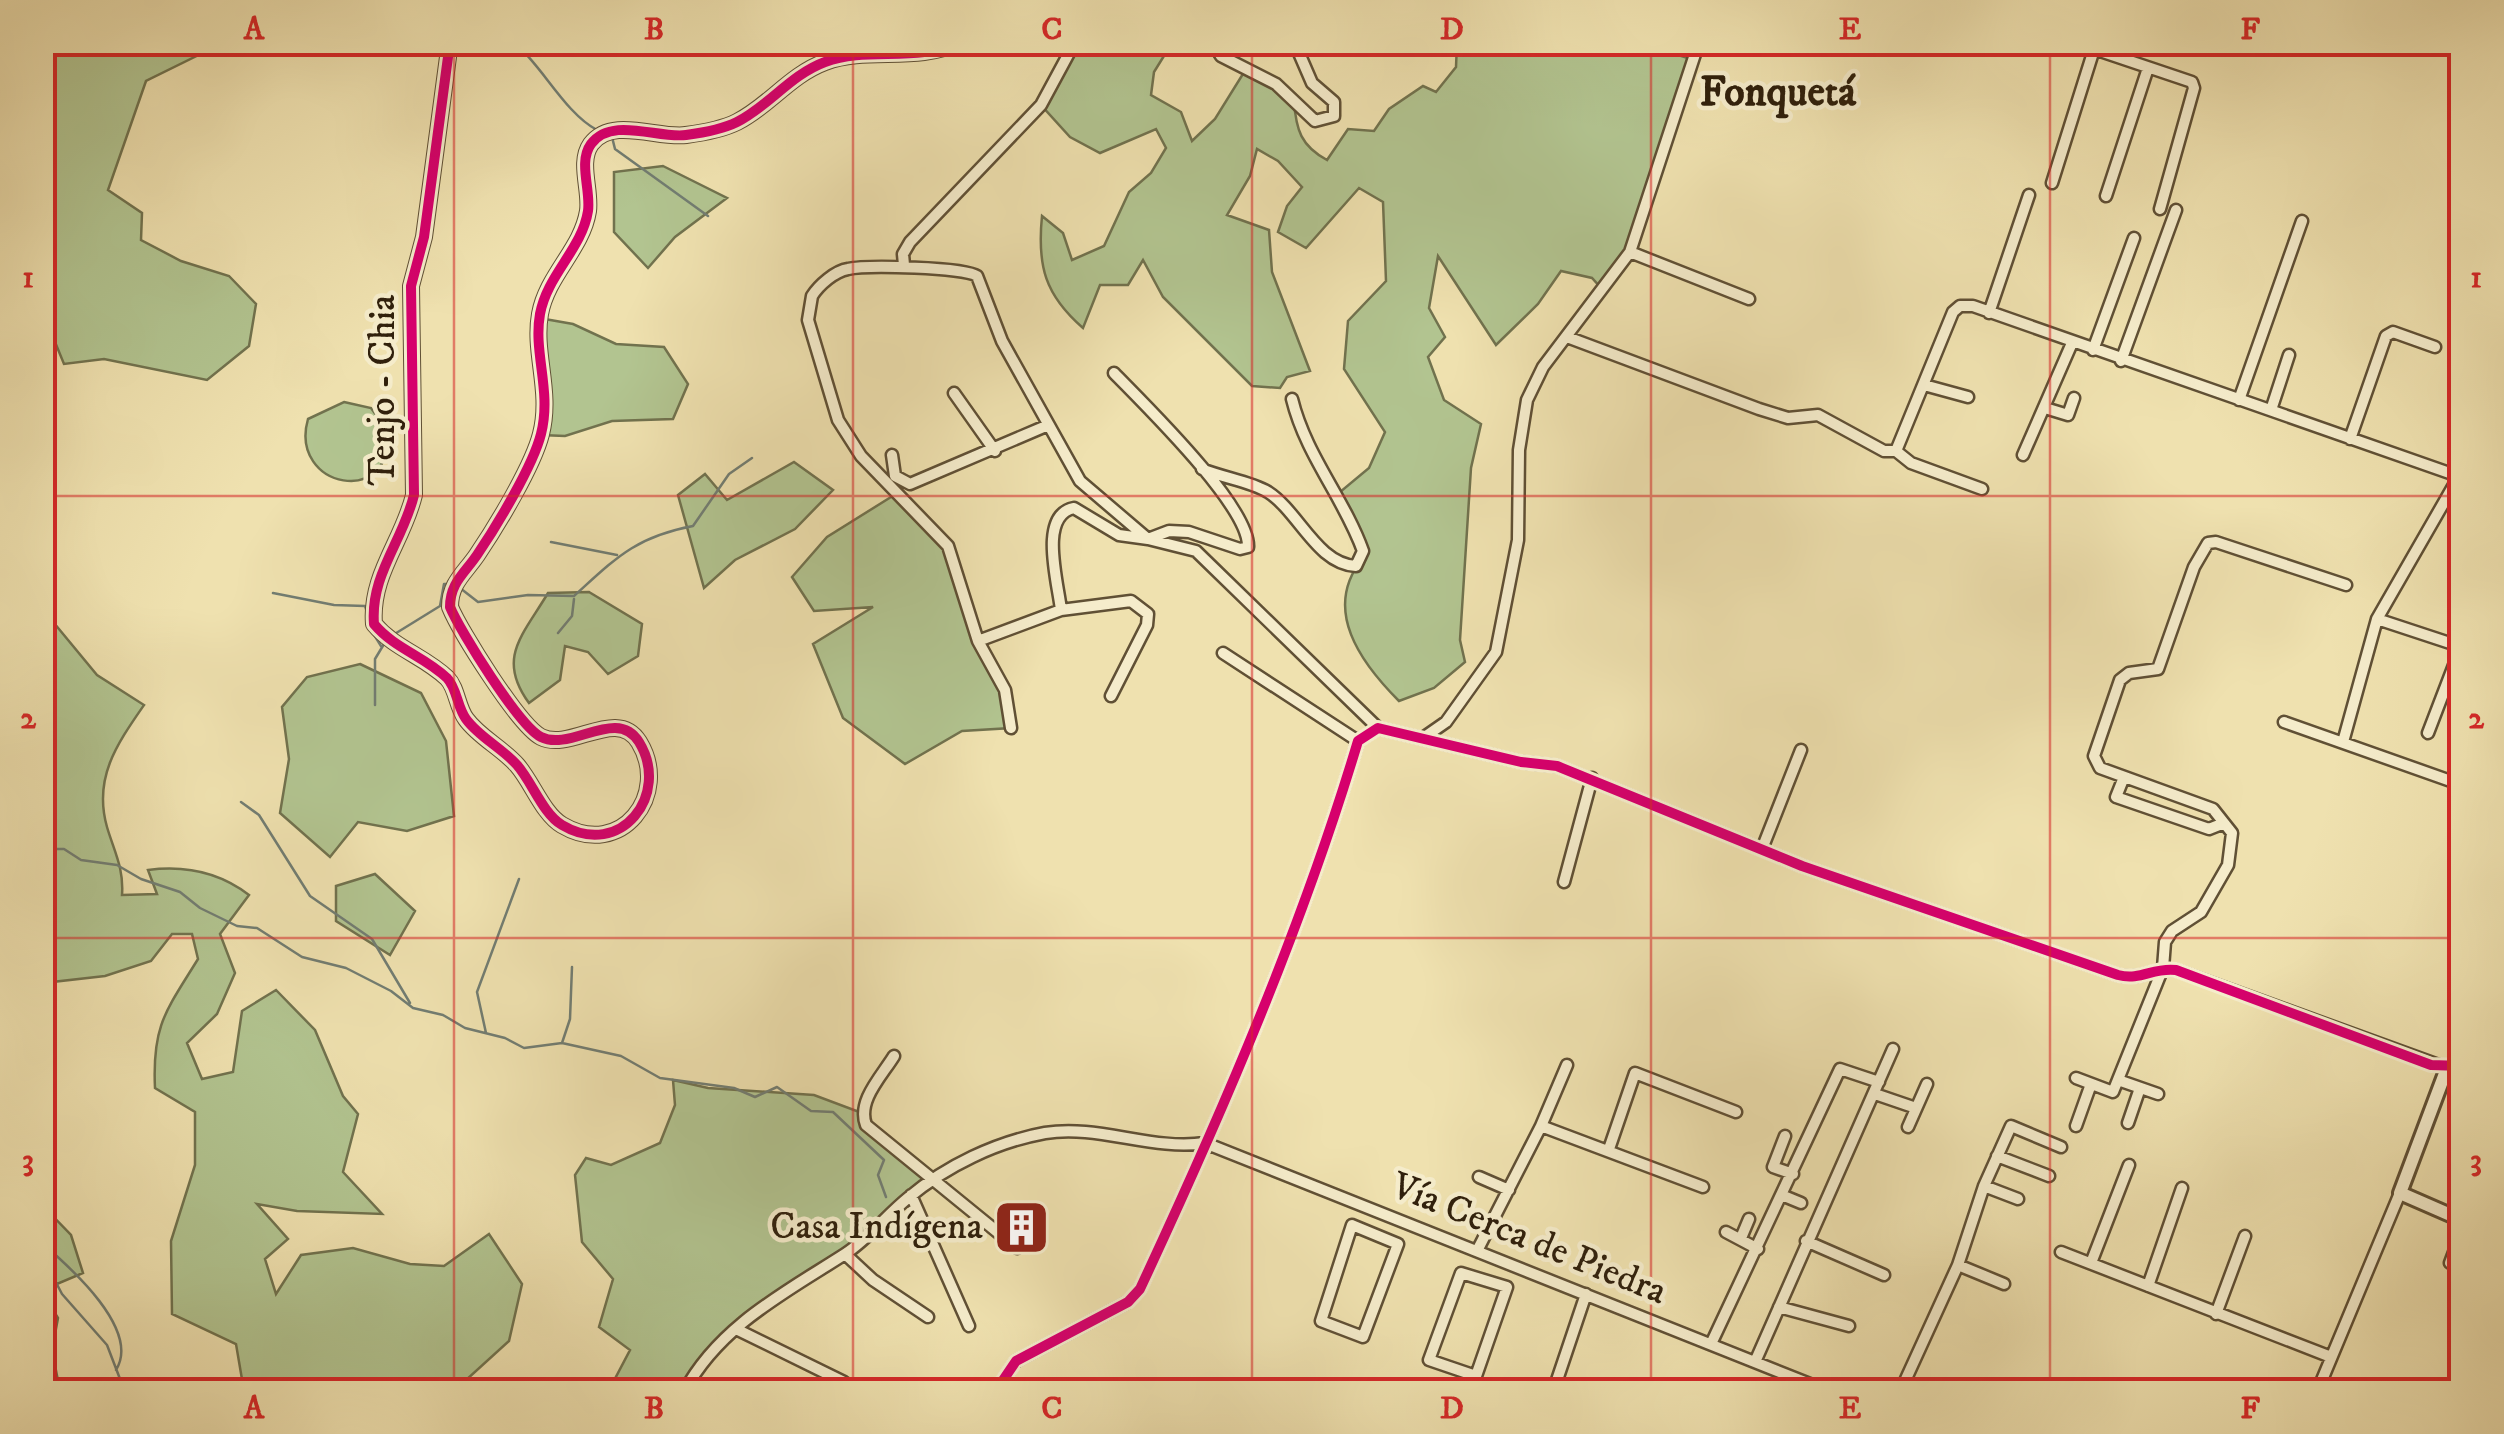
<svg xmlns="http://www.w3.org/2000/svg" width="2504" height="1434" font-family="'IM FELL DW Pica',serif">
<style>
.green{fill:#b2c490;stroke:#71724e;stroke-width:2.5}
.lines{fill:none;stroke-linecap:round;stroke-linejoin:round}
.stream{stroke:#727d72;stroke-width:2.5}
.minor-casing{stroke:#605035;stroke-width:15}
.tertiary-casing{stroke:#605035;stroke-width:18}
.minor{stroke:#f5eccb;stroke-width:10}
.tertiary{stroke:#f5eccb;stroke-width:12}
.cycleway-casing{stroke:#f5eccb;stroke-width:16}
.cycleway{stroke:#d6006c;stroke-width:10}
.grid{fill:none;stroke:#d62828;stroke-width:2.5;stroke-opacity:0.55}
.labels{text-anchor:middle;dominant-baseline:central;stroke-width:9;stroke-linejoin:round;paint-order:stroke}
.street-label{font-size:38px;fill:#30200c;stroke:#f5eccb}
.poi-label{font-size:38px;fill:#30200c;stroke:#f5eccb;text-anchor:end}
.quarter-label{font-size:42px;font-weight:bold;fill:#30200c;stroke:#f5eccb}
.neatline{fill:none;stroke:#d62828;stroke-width:4}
.grid-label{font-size:32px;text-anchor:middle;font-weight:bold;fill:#d62828}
</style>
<rect width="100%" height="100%" fill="#efe1af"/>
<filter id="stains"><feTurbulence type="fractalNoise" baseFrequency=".002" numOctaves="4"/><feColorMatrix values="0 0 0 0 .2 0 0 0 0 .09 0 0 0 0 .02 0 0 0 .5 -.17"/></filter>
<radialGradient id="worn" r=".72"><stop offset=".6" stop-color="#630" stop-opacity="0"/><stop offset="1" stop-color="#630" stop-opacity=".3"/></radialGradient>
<path class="green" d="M43 42 223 43 146 81 108 190 142 213 141 240 181 261 229 276 256 304 249 346 207 380 104 359 64 364 55 342 43 375Z
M1075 43H1172L1154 72 1151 95 1181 112 1192 141 1215 119 1246 69 1294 101C1296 130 1301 146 1327 160L1348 129 1374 131 1389 109 1423 86 1436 92 1456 67 1457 43H1671L1675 54 1694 60 1630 252 1602 289 1592 278 1561 271 1538 304 1496 345 1438 256 1429 308 1445 337 1428 357 1444 400 1481 424 1471 468 1460 640 1465 662 1434 688 1399 701C1361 663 1321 609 1363 558L1334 497 1369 468 1385 432 1344 369 1348 321 1386 281 1383 202 1359 188 1306 248 1278 232 1287 206 1302 187 1278 161 1257 149 1250 176 1227 215 1269 230 1272 272 1310 371 1287 377 1280 388 1252 386 1163 297 1143 260 1128 285H1100L1083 328C1045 295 1037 266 1042 216L1063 233 1072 260 1104 246 1129 192 1151 173 1166 148 1156 129 1100 153 1070 137 1041 105Z
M663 166 727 198 675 237 648 268 614 232V172Z
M539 318 573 324 616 344 664 347 688 384 673 419 612 421 565 436 541 435Z
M344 402 371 408 387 430C396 509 288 489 308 419Z
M794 462 833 490 795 529 735 560 704 588 678 495 705 474 727 500Z
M899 492 938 530 1005 690 1011 728 962 731 905 764 843 718 813 644 873 607 814 611 792 577 827 537Z
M589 592 642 624 638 656 608 674 588 652 565 646 560 680 529 703C496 658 523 635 548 593Z
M54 623 97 675 144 705C117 744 93 778 107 827 114 851 124 868 122 895L157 894 148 870C186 865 219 872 249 895L220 934 235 973 217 1014 187 1043 202 1079 233 1072 242 1011 276 990 315 1030 343 1096 358 1114 343 1172 382 1214 297 1211 257 1204 288 1239 265 1259 276 1294 301 1255 353 1248 410 1264 444 1266 489 1234 522 1284 509 1341 454 1391H244L236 1344 172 1314 171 1241 195 1165V1112L155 1088C152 1025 166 1011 198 959L192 934H172L151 961 105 976 43 983 42 631Z
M360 664 421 693 446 741 454 816 407 831 358 822 330 857 280 813 289 759 282 707 307 677Z
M375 874 415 911 390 955 336 921V886Z
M673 1080 708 1088 814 1095 862 1113 866 1125 935 1178 845 1254 751 1315 684 1391 608 1392 630 1350 599 1327 613 1279 582 1242 575 1175 586 1158 611 1165 660 1143 675 1105Z
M43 1206 71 1235 83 1273 57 1284 43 1267Z
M42 1292 58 1318 52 1350 60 1391H43Z"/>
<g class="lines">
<path class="stream" d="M514 42C543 67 565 113 597 130
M612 137 615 149 708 216
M551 542 617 555
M460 588 478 602 528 595 574 596C616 558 635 537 693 526L729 474 752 458
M273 593 334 605 365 606 368 615
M373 633 381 646
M558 633 572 616 574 599
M393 635 440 606 444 584H448
M375 705V659L384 644
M241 802 259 815 310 896 372 939 410 1003
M42 849H64L81 860 117 865 141 879 180 892 200 908 237 926 257 928 302 957 346 968 391 991 413 1008 443 1015 465 1028 505 1038 524 1048 562 1043 621 1056 660 1078 734 1088 755 1097 777 1087 811 1111 833 1112 884 1160 878 1175 886 1197
M486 1033 477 992 519 879
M562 1043 570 1019 572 967
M42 1243C71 1268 141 1330 116 1370
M49 1269 62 1294 107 1345 125 1392"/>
<defs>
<path id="minor" d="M1212 42 1221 56 1276 84 1315 121 1334 116V102L1312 83 1299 53 1302 42
M2448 42 2462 49
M2094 49 2192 82 2194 88 2160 209
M2052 183 2096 43
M2106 196 2148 68
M1630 252 1749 299
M904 265 903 254 910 242 1041 105 1075 42
M1989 313 2029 195
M1567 337 1759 409 1788 418 1818 415 1884 451H1896L1953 312 1960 306H1973L2458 476
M2093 350 2134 238
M2121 361 2176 210
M1114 373C1145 405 1250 507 1248 547L1240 549 1189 532 1169 531 1148 539 1119 535 1074 508C1038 515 1058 582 1061 610L978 641 948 546 861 456 838 420 808 320 812 296C819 285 835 271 848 269 866 265 965 267 977 276L1002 341 1080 481 1148 539 1196 551 1378 728
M1924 385 1968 397
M954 393 995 451
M2239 400 2302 221
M2045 408 2068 415 2074 398
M2271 410 2289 355
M2350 439 2386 336 2393 332 2435 347
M1896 451 1911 463 1982 489
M892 455 895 476 910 484 1046 426
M2023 455 2072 343
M1202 469C1223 478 1250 481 1268 492 1299 512 1317 564 1356 566L1363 551C1344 498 1306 456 1292 399
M1061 610 1131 601 1148 614 1147 625 1111 696
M2377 619 2462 647
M978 641 1005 690 1011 728
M1223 653 1358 741
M2284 722 2462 785
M2428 733 2461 647
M1423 738 1446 722 1496 652 1518 540 1519 450 1527 400 1543 367 1630 252 1699 42
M2343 742 2377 619 2462 471
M2124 777 2116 797 2209 829 2224 823
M1762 849 1801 750
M1564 882 1592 778
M894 1056C881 1077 857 1101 866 1125L1017 1248
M2076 1078 2113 1092 2163 968 2165 942 2172 931 2201 912 2228 865 2232 833 2213 809 2100 768 2094 756 2120 680 2129 673 2158 669 2194 567 2208 543 2216 542 2346 585
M2118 1080 2158 1094
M1875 1094 1916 1108
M2128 1123 2140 1088
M1541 1126 1567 1065
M2076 1126 2091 1084
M1908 1127 1927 1084
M1785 1136 1773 1167 1793 1174
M1205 1143 1830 1392
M1609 1149 1635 1073 1736 1112
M1997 1156 2049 1176
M1479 1177 1509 1190
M1984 1186 2018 1199
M911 1195 969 1326
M1784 1196 1801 1203
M1352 1225 1398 1244 1363 1337 1321 1321Z
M1726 1232 1758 1249
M1741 1238 1749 1219
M1806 1241 1884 1275
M1477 1251 1541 1126 1703 1187
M2061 1252 2331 1357
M845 1254 873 1280 928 1317
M2091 1263 2129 1165
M2450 1263 2462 1231
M1958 1265 2004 1284
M1461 1273 1507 1287 1476 1376 1429 1360Z
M2148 1286 2182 1188
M1779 1307 1849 1326
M2216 1314 2245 1236
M736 1329 844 1382
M1711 1344 1840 1069 1879 1082
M1755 1362 1893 1049
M684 1392C719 1326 786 1292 845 1254 868 1239 887 1215 908 1198 946 1166 996 1142 1045 1133 1098 1124 1152 1151 1205 1143
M995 1392 1016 1361 1128 1302 1140 1289C1223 1111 1302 928 1358 741L1378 728 1521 762 1557 766 1802 866 2118 975C2141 981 2153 967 2176 970L2447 1068
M1553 1392 1586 1294
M1900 1392 1958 1265 1984 1186 2011 1126 2061 1147
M2317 1392 2400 1193"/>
<path id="tertiary" d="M450 42 424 237 411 286 414 495C403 541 370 575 374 624 395 649 424 656 447 678 457 688 457 707 466 719 479 737 502 748 517 765 532 782 543 814 562 825 621 860 671 794 639 742 617 706 571 752 541 737 519 726 460 631 450 607 450 583 464 574 477 555 496 527 533 466 541 434 552 391 533 353 540 314 547 275 582 249 588 211 591 190 578 162 591 144 612 116 658 139 686 135 701 133 723 129 737 122 769 106 790 75 825 62 868 46 917 63 959 42
M2462 1066 2447 1068 2400 1193 2462 1220"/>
</defs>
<use href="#minor" class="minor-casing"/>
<use href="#tertiary" class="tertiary-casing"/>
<use href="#minor" class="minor"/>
<use href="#tertiary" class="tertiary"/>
<defs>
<path id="cycleway" d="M450 42 424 237 411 286 414 495C403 541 370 575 374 624 395 649 424 656 447 678 457 688 457 707 466 719 479 737 502 748 517 765 532 782 543 814 562 825 621 860 671 794 639 742 617 706 571 752 541 737 519 726 460 631 450 607 450 583 464 574 477 555 496 527 533 466 541 434 552 391 533 353 540 314 547 275 582 249 588 211 591 190 578 162 591 144 612 116 658 139 686 135 701 133 723 129 737 122 769 106 790 75 825 62 868 46 917 63 959 42
M995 1392 1016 1361 1128 1302 1140 1289C1223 1111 1302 928 1358 741L1378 728 1521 762 1557 766 1802 866 2118 975C2141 981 2153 967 2176 970L2431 1065 2462 1066"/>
</defs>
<use href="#cycleway" class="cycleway-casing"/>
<use href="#cycleway" class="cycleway"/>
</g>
<path class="grid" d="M454 42V1392M853 42V1392M1252 42V1392M1651 42V1392M2050 42V1392M42 496H2462M42 938H2462"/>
<defs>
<symbol id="building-square" viewBox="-11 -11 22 22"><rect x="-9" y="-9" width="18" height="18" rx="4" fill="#8f2418" stroke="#f5eccb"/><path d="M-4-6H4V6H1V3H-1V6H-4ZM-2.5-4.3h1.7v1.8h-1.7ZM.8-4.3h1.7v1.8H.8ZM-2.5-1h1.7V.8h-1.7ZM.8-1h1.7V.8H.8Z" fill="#fff"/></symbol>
</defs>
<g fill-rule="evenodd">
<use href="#building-square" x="990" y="1196" width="63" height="63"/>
</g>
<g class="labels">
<g class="street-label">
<text transform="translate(383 390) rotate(-90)">Tenjo - Chia</text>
<text transform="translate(1529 1239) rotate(22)">Vía Cerca de Piedra</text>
</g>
<g class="poi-label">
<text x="983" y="1227">Casa Indígena</text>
</g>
<g class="quarter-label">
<text x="1778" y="93">Fonquetá</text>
</g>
</g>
<rect width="2504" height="1434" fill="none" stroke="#efe1af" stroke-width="110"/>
<rect x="55" y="55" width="2394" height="1324" class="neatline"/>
<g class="grid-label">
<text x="254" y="39">A</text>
<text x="654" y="39">B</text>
<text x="1052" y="39">C</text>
<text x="1452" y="39">D</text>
<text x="1850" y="39">E</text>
<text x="2250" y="39">F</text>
<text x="28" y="287">1</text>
<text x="2476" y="287">1</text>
<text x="28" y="728">2</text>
<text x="2476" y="728">2</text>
<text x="28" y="1170">3</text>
<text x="2476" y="1170">3</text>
<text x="254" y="1418">A</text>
<text x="654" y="1418">B</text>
<text x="1052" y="1418">C</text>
<text x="1452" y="1418">D</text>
<text x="1850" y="1418">E</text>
<text x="2250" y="1418">F</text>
</g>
<rect width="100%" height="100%" filter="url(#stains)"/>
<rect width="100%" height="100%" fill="url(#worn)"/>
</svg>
